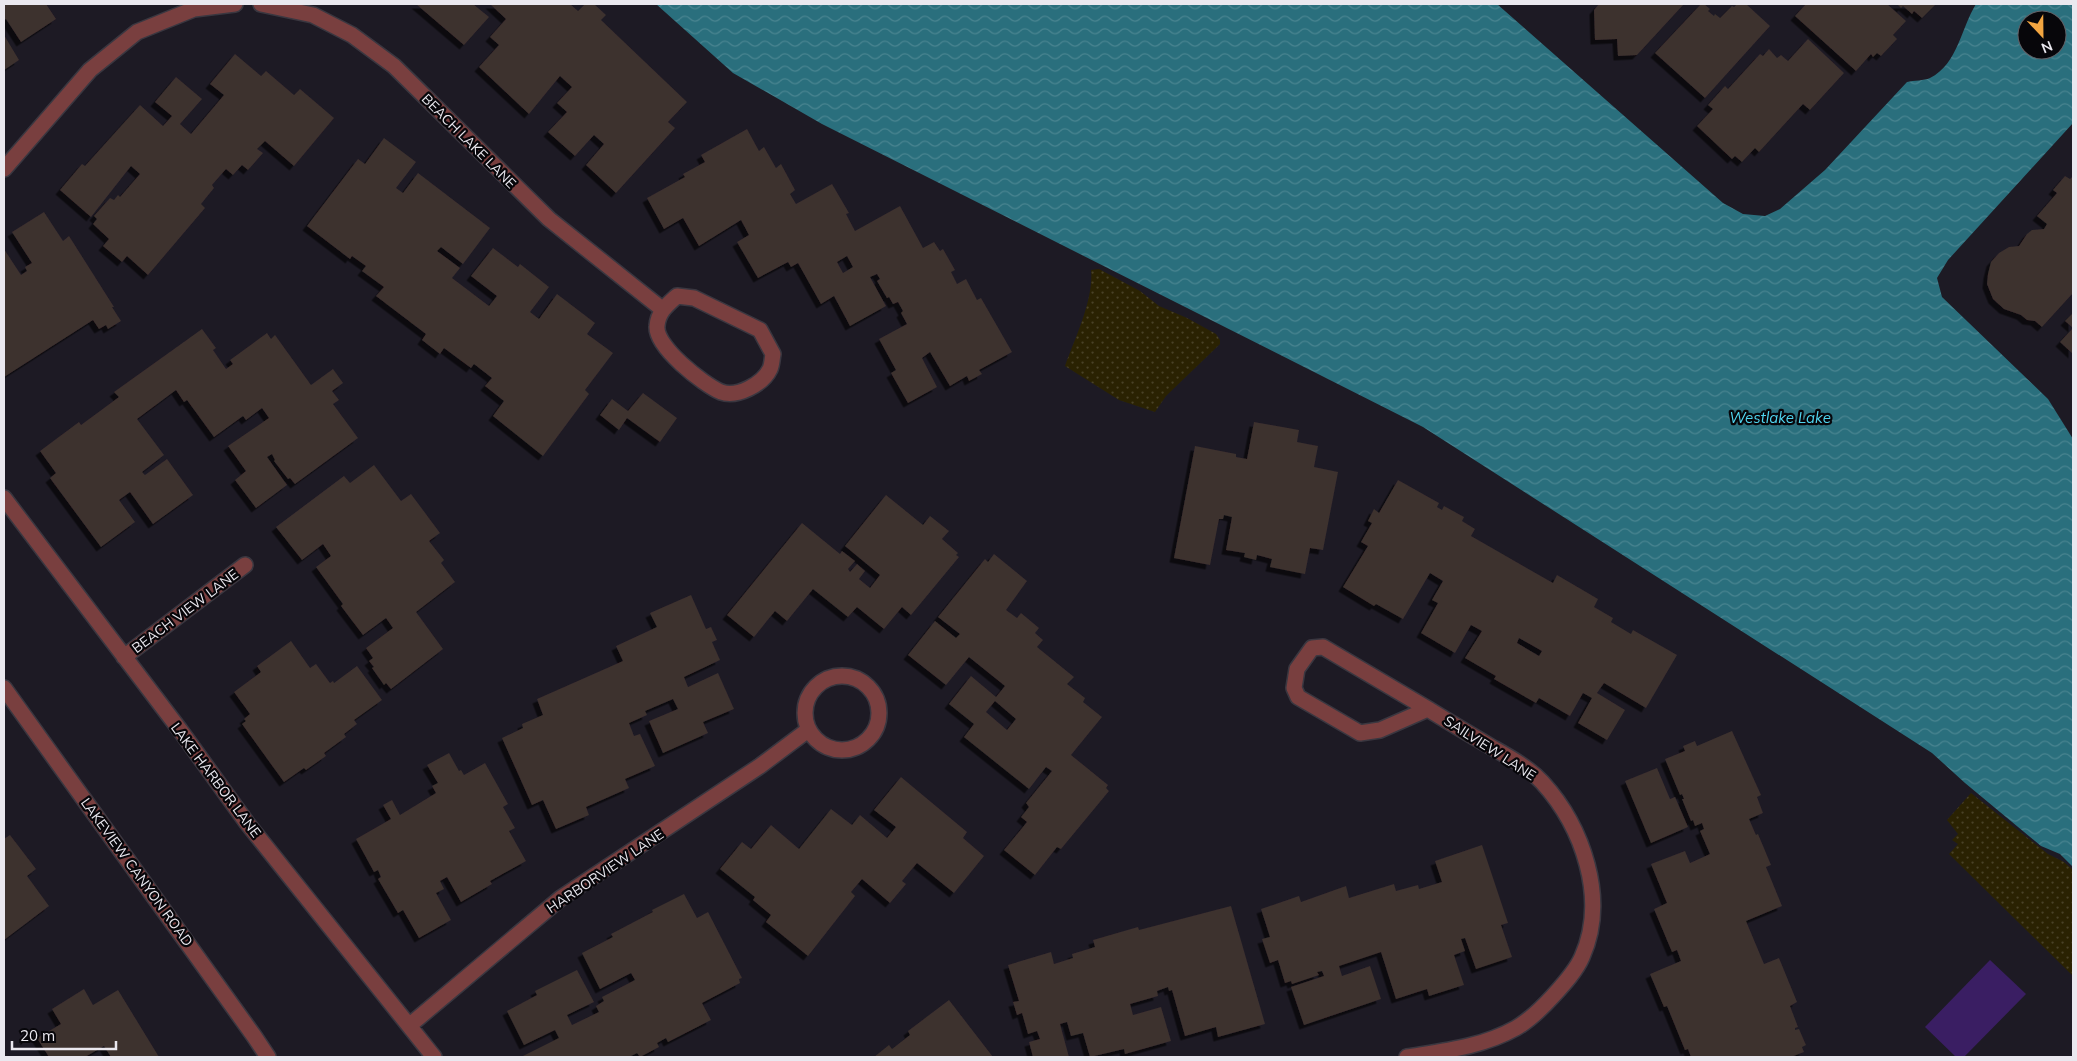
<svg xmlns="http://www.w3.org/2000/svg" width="2077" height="1061" font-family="Mulish,sans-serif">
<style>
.green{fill:#3a1e63}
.sand{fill:url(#sand-dots)}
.water{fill:url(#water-waves);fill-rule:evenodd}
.building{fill:#3d302f;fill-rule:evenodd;filter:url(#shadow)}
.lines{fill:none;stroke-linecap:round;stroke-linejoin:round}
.minor-casing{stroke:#3a3740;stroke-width:18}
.minor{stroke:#793f3f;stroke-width:15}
.labels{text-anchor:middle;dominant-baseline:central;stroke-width:4.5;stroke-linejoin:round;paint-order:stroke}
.street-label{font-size:14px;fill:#eae8ef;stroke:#07060a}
.water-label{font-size:15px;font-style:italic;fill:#50d5ef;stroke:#07060a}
</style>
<defs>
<pattern id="sand-dots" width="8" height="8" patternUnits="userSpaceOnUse" patternTransform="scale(1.25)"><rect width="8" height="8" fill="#2a2202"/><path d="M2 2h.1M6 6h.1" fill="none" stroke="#494227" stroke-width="1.8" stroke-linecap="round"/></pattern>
<pattern id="water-waves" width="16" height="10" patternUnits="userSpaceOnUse" patternTransform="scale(1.25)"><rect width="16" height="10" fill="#2a6f7d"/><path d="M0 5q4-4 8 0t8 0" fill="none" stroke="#498490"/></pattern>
<filter id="shadow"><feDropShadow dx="-4.5" dy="4.5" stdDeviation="0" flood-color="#0009"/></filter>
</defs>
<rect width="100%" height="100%" fill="#1d1a24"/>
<path class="green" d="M1990 960 2026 994 1964 1057H1956L1925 1027Z"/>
<path class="sand" d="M1099 269 1140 291 1159 306 1187 318 1216 334 1220 340V344L1166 396 1155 412 1119 400 1065 366C1075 338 1094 299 1091 270Z
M1971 793 2048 854 2064 862 2073 870V976L1949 854 1958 844 1952 840 1958 834 1947 820Z"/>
<path class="water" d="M656 4H1497L1723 203 1743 214 1765 216 1780 209 1825 170 1907 82C1914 80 1924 81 1930 78 1958 64 1961 28 1976 4H2073V123L1948 260 1937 278 1942 297 2048 399 2073 439V867L2060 854 2041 846 1965 783 1932 753 1423 427 822 124 733 73ZM2027 20H2057V50H2027Z"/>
<path class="building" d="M4 4H46L56 19 21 42 6 19 4 20Z
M416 4H473L489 17 464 45Z
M490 4H570L578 11 585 4H594L606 15 601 20 687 102 668 122 675 128 616 193 586 165 604 144 594 135 575 156 548 132 567 112 557 103 572 87 560 76 529 114 479 67 499 45 490 37 506 19Z
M1599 4H1684L1637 55 1618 56 1617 39 1595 40 1594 10Z
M1701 4H1704L1710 9 1708 11 1714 16 1715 14 1720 18 1732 6 1734 7 1737 4H1746L1770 26 1705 98 1655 53Z
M1806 4H1887L1906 21 1893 35 1897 39 1881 56 1877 53 1873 57 1871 54 1856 71 1795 16Z
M1897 4H1936L1922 18 1914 11 1912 14 1903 6 1901 8Z
M4 35 19 60 4 70Z
M1808 39 1844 73 1810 110 1803 104 1759 152 1755 148 1742 162 1735 156 1732 159 1697 126 1713 109 1708 105 1725 86 1728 89 1760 54 1763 56 1769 49 1777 58 1781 55 1788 61Z
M235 54 261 76 266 71 294 95 300 89 334 118 294 166 265 141 257 149 263 153 248 170 242 165 233 175 226 169 212 185 214 188 201 204 205 208 148 275 127 256 122 262 103 246 109 239 93 224 97 219 94 216 110 198 114 200 118 195 120 197 140 174 131 166 91 217 60 190 82 164 85 166 140 105 163 126 172 116 155 102 176 77 202 99 180 124 191 134 224 95 210 84Z
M747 129 759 151 764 147 776 168 781 164 795 190 790 194 796 204 832 184 849 213 846 214 855 231 900 206 923 248 934 242 940 251 943 249 955 270 951 272 957 284 966 279 977 300 981 298 1012 352 979 370 982 374 969 381 967 376 950 386 930 352 922 358 937 387 908 403 891 373 896 370 879 339 907 324 901 313 903 311 898 302 893 304 889 297 887 298 877 281 880 279 877 274 870 277 886 306 850 326 834 296 821 304 798 263 791 267 788 262 758 278 737 242 749 235 741 220 699 246 683 218 664 229 647 198 685 177 683 174 705 162 701 155ZM847 256 853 267 843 273 837 262Z
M384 138 416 162 396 188 403 193 418 173 490 228 463 264 441 247 437 251 460 268 452 278 489 306 497 296 471 276 493 248 518 267 520 264 549 287 530 312 539 319 557 294 595 323 587 334 613 353 585 390 589 394 543 456 493 416 504 401 485 386 492 378 474 364 471 368 444 348 440 354 422 340 426 334 376 296 384 287 362 271 366 266 352 256 350 259 307 226 358 159 365 164Z
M2065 176 2070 179 2073 176V293L2042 327 2035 321 2027 320 2021 315 2004 309 1993 299 1987 284 1988 274 1991 262 1999 253 2009 247 2019 246 2027 234 2032 230 2044 229 2047 224 2037 216 2057 193 2053 190Z
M44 212 63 241 69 236 114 307H112L121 321 108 329 106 325 99 329 93 320 4 377V249L21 275 27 271 25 267 32 263 12 232Z
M2073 313V354L2060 342 2073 328 2065 321Z
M202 329 216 348 213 350 226 369 233 364 230 360 267 333 271 339 275 335 311 385 333 369 343 383 332 391 339 400 333 404 358 438 295 484 290 478 288 479 274 461 275 460 272 454 267 457 287 485 256 508 235 480 246 471 228 446 269 418 262 408 246 420 243 416 214 437 187 400 184 402 176 390 137 419 164 455 142 472 145 475 167 459 193 495 153 524 130 492 119 500 135 522 101 547 50 478 56 473 40 451 79 422 81 425 119 397 114 392Z
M643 393 677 418 660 442 627 418 619 430 600 415 612 399 628 411Z
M1254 422 1299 430 1297 442 1318 446 1314 467 1338 472 1323 550 1310 548 1305 574 1270 567 1272 559 1257 555 1256 560 1244 557 1245 553 1226 550 1232 517 1224 515 1223 519H1219L1210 565 1174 558 1195 446 1236 454V457L1247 459Z
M374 465 401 501 411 494 440 533 429 541 444 560 441 563 455 582 416 612 443 649 391 689 386 683 384 685 372 668 374 667 369 661 373 658 366 648 393 628 386 618 363 635 341 606 343 604 316 567 331 556 323 544 302 560 276 527 344 476 350 483Z
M1398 480 1439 503 1437 507 1442 510 1444 506 1464 517 1462 521 1475 529 1471 536 1553 583 1557 575 1598 599 1594 607 1613 618 1611 622 1631 634 1633 630 1677 655 1646 708 1604 683 1597 693 1625 710 1607 740 1578 723 1592 698 1583 693 1570 716 1539 698 1536 703 1494 679 1496 676 1465 658 1482 631 1471 625 1455 653 1421 633 1438 603 1432 600 1443 581 1430 573 1403 619 1376 604 1374 606 1343 587 1368 546 1361 542 1372 523 1368 521 1374 509 1379 513ZM1519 638 1542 651 1539 656 1517 643Z
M886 495 923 525 930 516 949 531 942 539 958 553 956 555 959 557 911 615 902 607 884 629 857 607 848 617 813 589 787 621 775 611 754 637 727 615 802 523 840 554 842 551 855 561 848 569 850 572 857 564 865 571 859 579 870 588 880 575 845 546Z
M994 554 1027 581 1006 610 1017 618 1021 613 1039 628 1035 633 1043 640 1037 647 1074 677 1067 684 1085 698 1083 702 1102 717 1071 755 1108 785 1106 788 1109 791 1061 849 1057 847 1035 875 1004 850 1027 822 1021 817 1029 807 1026 803 1052 771 1046 767 1029 789 964 737 974 724 949 704 971 676 996 697 1005 686 969 657 946 685 908 655 935 621 956 638 960 634 938 617 985 559 988 562ZM995 701 1016 719 1007 730 986 712Z
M691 595 706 629 711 627 717 640 712 642 720 660 684 677 688 687 718 673 734 709 703 722 708 733 663 753 649 721 678 709 673 699 645 711 647 715 629 723 634 736 640 734 655 766 625 779 629 788 586 807 589 815 556 829 543 800 532 805 502 738 523 728 522 724 543 715 537 699 623 661 616 646 657 627 650 613Z
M291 641 310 668 316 664 330 683 333 681 334 683 357 666 382 700 354 720 357 724 344 734 346 737 324 753 326 756 306 770 304 768 284 782 242 724 246 721 244 719 250 714 234 692 261 672 257 666Z
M1732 731 1761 795 1757 797 1763 813 1749 819 1756 835 1758 834 1771 865 1766 867 1782 906 1746 921 1764 964 1779 958 1797 1002 1790 1006 1798 1027 1795 1028V1030L1799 1029 1806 1045 1802 1047 1804 1052 1791 1057H1691L1688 1049 1685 1050 1667 1006 1664 1007 1650 974 1681 961 1677 950 1672 952 1654 909 1667 903 1651 864 1685 851 1690 863 1710 854 1700 831 1704 829 1702 823 1695 826 1693 820 1691 821 1682 799H1684L1682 794 1680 795 1665 759 1685 751 1683 746 1695 741 1697 746Z
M449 753 459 771 461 770 464 775 485 763 508 804 503 807 515 828 509 831 526 861 490 881 492 884 461 902 447 877 440 881 444 889 436 893 451 920 419 938 403 910 398 913 378 879 381 877 378 870 374 872 356 839 391 819 383 805 392 800 400 815 436 793 432 786 438 783 427 765Z
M1657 768 1670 799 1675 797 1688 827 1651 843 1625 781Z
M901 777 967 832 963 838 984 856 954 893 917 863 902 881 906 884 890 903 862 879 851 892 855 896 808 956 766 922 771 915 753 900 755 897 720 869 742 842 751 849 771 825 799 849 831 809 852 825 860 815 887 838 896 827 874 810Z
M10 835 36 869 27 876 49 906 4 940V839Z
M1482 845 1508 923 1501 925 1512 957 1476 969 1465 938 1461 939 1465 951 1454 955 1464 985 1429 996 1427 989 1396 999 1381 952 1339 966 1342 976 1370 966 1381 999 1304 1025 1291 987 1324 976 1322 971 1317 972 1319 975 1292 984 1291 981 1285 983 1278 960 1270 963 1262 939 1270 937 1261 909 1299 896 1301 902 1346 886 1349 898 1394 884 1396 891 1418 885 1419 889 1442 882 1435 861Z
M684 894 697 918 708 912 742 978 739 979 740 983 702 1003 711 1020 668 1042 666 1038 657 1043 659 1047 640 1057 637 1053 629 1057H524L523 1056 559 1038 555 1030 524 1045 507 1011 537 995 535 991 577 970 594 1002 567 1015 572 1025 599 1012 596 1006 604 1001 602 997 635 980 631 973 600 989 582 953 613 937 611 934 653 912 652 910Z
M1231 906 1265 1024 1218 1037 1216 1027 1185 1036 1172 990 1169 991 1168 987 1157 991 1158 996 1130 1004 1133 1015 1161 1007 1171 1041 1125 1054 1124 1049 1090 1057 1083 1033 1071 1036 1067 1022 1060 1024 1069 1057H1033L1029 1042 1040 1039 1037 1031 1028 1034 1022 1013 1017 1015 1013 1002 1019 1001 1008 965 1051 952 1054 964 1073 958 1072 954 1095 947 1093 940 1138 927 1139 930Z
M84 989 93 1005 118 990 159 1057H111L104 1046 85 1057H49L37 1038 61 1024 52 1009Z
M949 1000 993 1057H874L889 1045 892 1049 910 1035 908 1031Z"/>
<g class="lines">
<defs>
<path id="minor" d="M261 4 313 15 352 35 394 66 549 219 662 309
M4 169 90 70 137 32 194 9 235 4
M677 296 694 298 760 330 773 354C772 359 772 365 770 369 763 384 737 398 721 392 703 384 655 347 657 326 658 312 667 305 677 296Z
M4 498 180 730 247 823 434 1057
M124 657 245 565
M805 713a37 37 0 1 1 74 0a37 37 0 1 1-74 0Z
M4 688 254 1036 268 1057
M410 1025 561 898 760 766 808 730
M1407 1057C1444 1051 1482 1047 1516 1028 1530 1020 1542 1008 1553 996 1563 985 1576 971 1582 957 1608 899 1583 827 1542 782 1529 768 1509 757 1493 748 1471 735 1449 722 1428 709L1323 647 1312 648 1297 669 1294 688 1298 697 1360 733 1380 730 1428 709"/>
</defs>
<use href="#minor" class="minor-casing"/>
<use href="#minor" class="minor"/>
</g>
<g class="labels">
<g class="street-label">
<text transform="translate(469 141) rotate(45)">BEACH LAKE LANE</text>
<text transform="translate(185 611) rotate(-37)">BEACH VIEW LANE</text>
<text transform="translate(1490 748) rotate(33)">SAILVIEW LANE</text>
<text transform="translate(216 780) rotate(53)">LAKE HARBOR LANE</text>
<text transform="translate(605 871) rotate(-34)">HARBORVIEW LANE</text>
<text transform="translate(137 872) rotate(54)">LAKEVIEW CANYON ROAD</text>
</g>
<g class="water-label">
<text x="1780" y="417">Westlake Lake</text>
</g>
</g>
<rect width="2077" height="1061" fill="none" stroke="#eae8ef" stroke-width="10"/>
<g transform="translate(2042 35) rotate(158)"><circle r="24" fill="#07060a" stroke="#626066"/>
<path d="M0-4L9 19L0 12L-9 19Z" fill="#f2a541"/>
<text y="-8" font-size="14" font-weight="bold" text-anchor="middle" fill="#eae8ef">N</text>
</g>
<path d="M12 1041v8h104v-8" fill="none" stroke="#eae8ef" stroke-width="2.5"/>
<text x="20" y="1041" font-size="15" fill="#eae8ef" stroke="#07060a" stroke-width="4" paint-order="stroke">20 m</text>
</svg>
